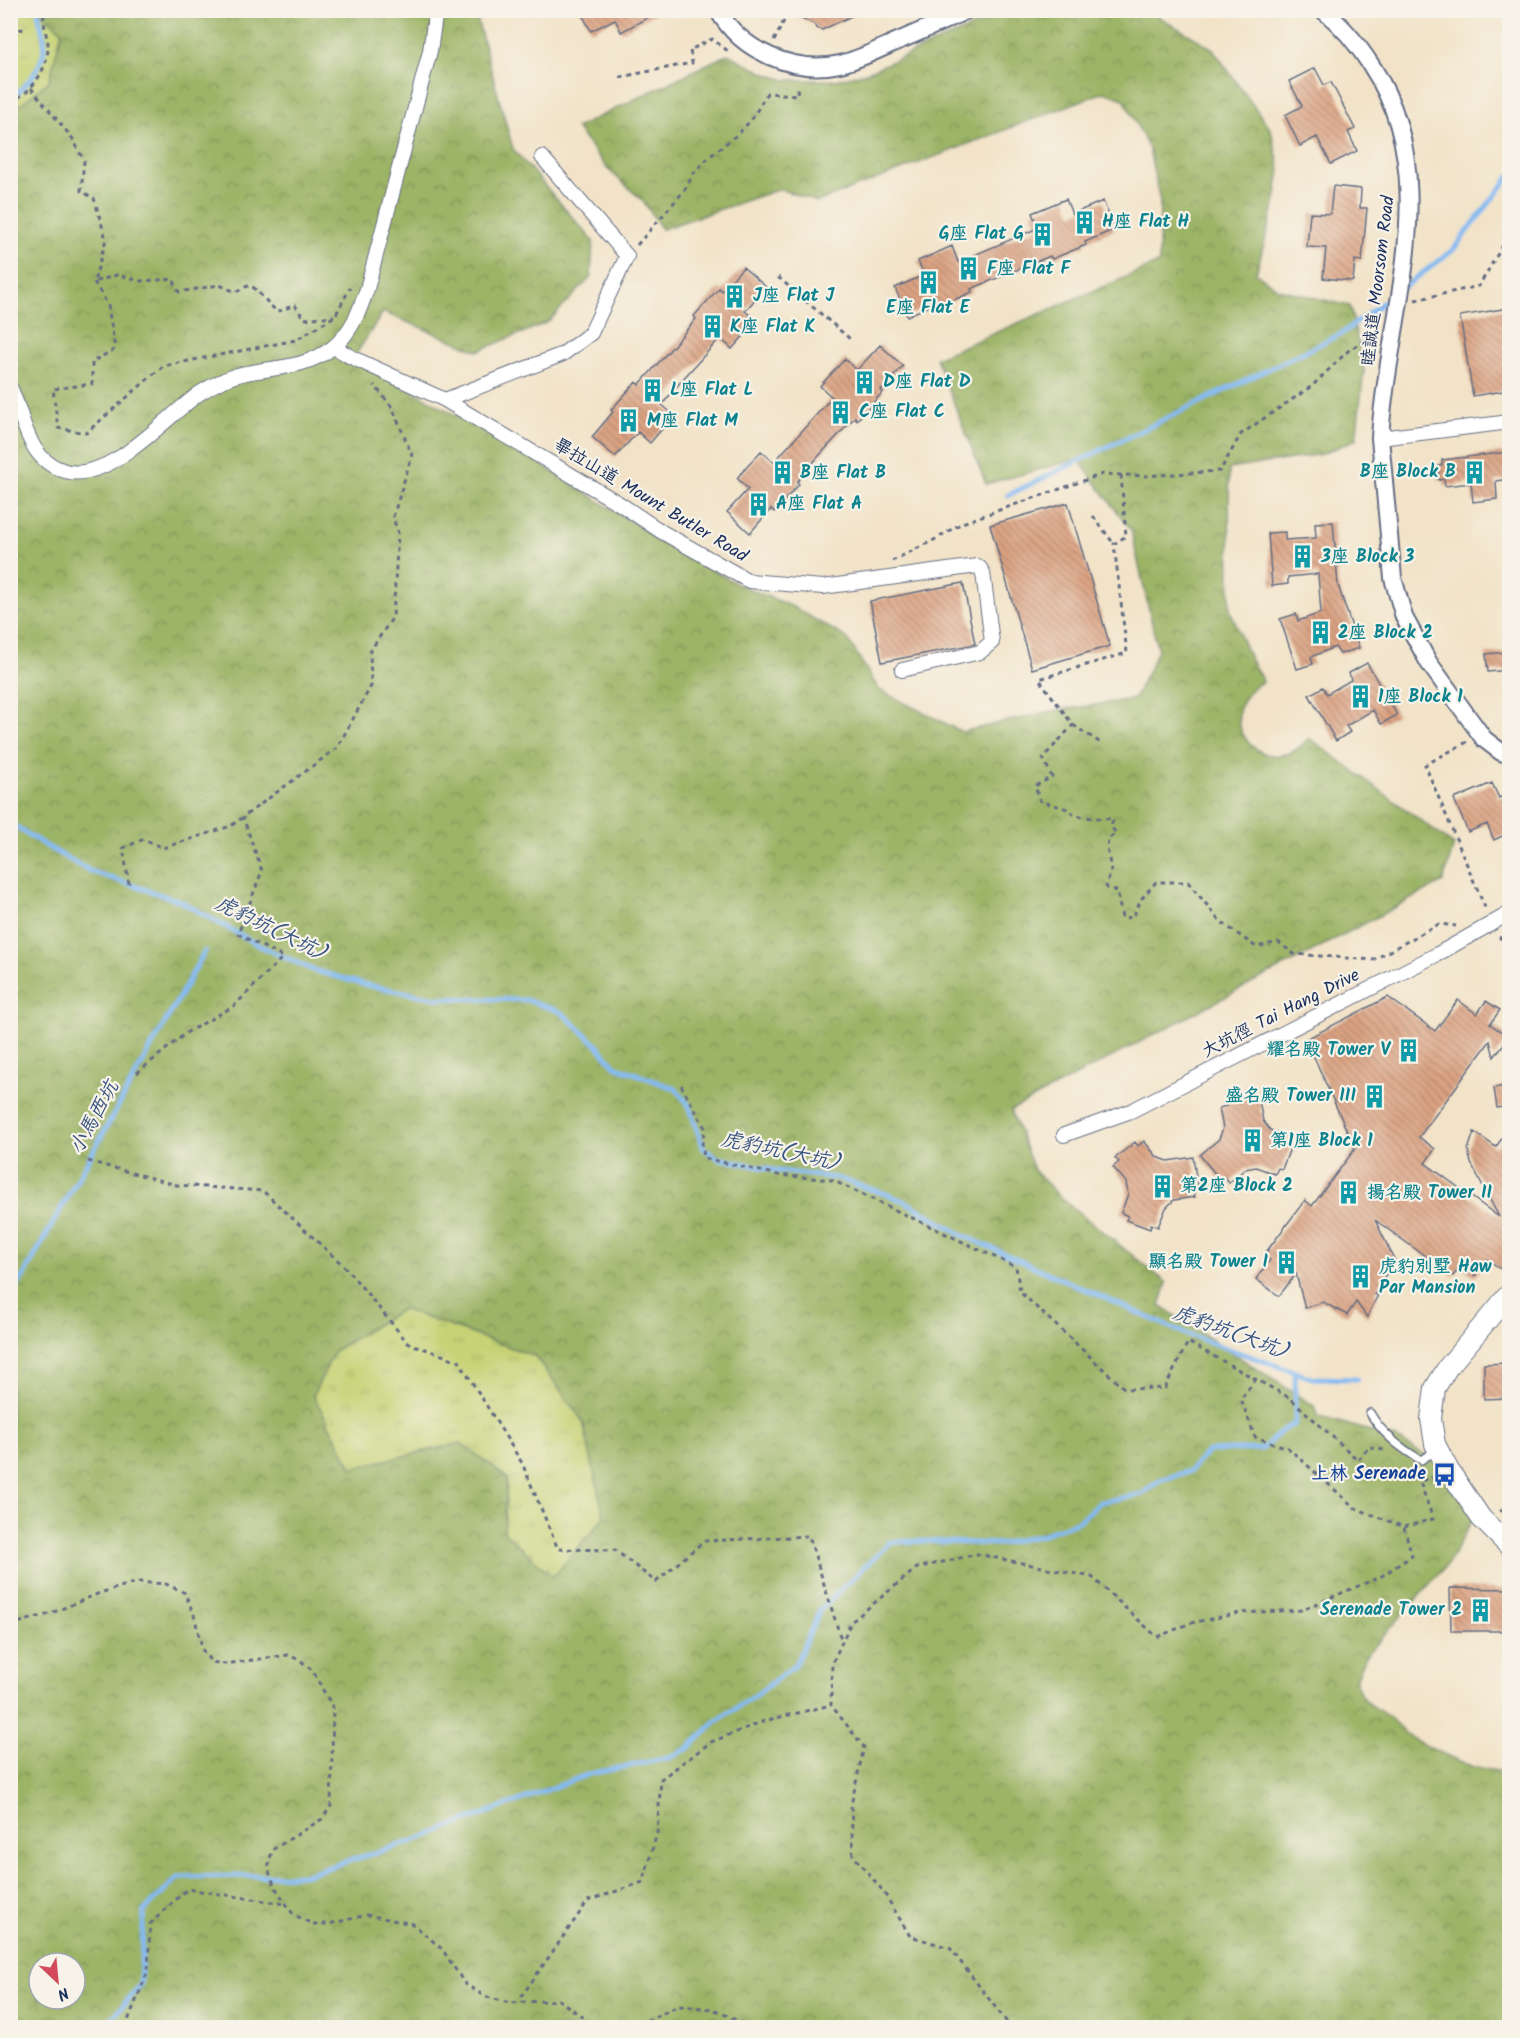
<svg xmlns="http://www.w3.org/2000/svg" width="1520" height="2038" font-family="Kalam,'LXGW WenKai TC',sans-serif">
<style>
.grass{fill:url(#grass-tufts);stroke:#708069;stroke-width:1.5}
.forest{fill:url(#forest-crowns);stroke:#5c7262;stroke-width:1.5;fill-rule:evenodd}
.lines{fill:none;stroke-linecap:round;stroke-linejoin:round}
.stream{stroke:#84baf3;stroke-width:5}
.building{fill:url(#building-back-hatch)}
.service-casing{stroke:#666e83;stroke-width:10}
.minor-casing{stroke:#666e83;stroke-width:16}
.tertiary-casing{stroke:#666e83;stroke-width:20}
.secondary-casing{stroke:#666e83;stroke-width:22}
.path{stroke:#666e83;stroke-width:3;stroke-dasharray:4.5 4.5;stroke-linecap:butt}
.service{stroke:#fff;stroke-width:7}
.minor{stroke:#fff;stroke-width:14}
.tertiary{stroke:#fff;stroke-width:16}
.secondary{stroke:#fff;stroke-width:20}
.labels{text-anchor:middle;dominant-baseline:central;stroke-width:4.5;stroke-linejoin:round;paint-order:stroke}
.culture-label{font-size:18px;font-weight:bold;fill:#0d838f;stroke:#f7f3e8;text-anchor:start}
.street-label{font-size:18px;fill:#1b2f5e;stroke:#f7f3e8}
.transit-label{font-size:18px;font-weight:bold;fill:#164399;stroke:#f7f3e8;text-anchor:end}
.water-label{font-size:20px;font-style:italic;fill:#355283;stroke:#f7f3e8}
</style>
<defs>
<pattern id="grass-tufts" width="24" height="20" patternUnits="userSpaceOnUse" patternTransform="scale(1.5)"><rect width="24" height="20" fill="#c6d274"/><path d="M3 7l-1-3M5 7V3M7 7l1-3M15 17l-1-3M17 17v-4M19 17l1-3" fill="none" stroke="#aab567"/></pattern>
<pattern id="forest-crowns" width="20" height="18" patternUnits="userSpaceOnUse" patternTransform="scale(1.5)"><rect width="20" height="18" fill="#9cb466"/><path d="M2 6a3 3 0 1 1 6 0M12 15a3 3 0 1 1 6 0" fill="none" stroke="#7e9357"/></pattern>
<pattern id="building-back-hatch" width="6" height="6" patternUnits="userSpaceOnUse" patternTransform="scale(1.5)"><rect width="6" height="6" fill="#dba382"/><path d="M-1 5l2 2M0 0l6 6M5-1l2 2" fill="none" stroke="#b1856e"/></pattern>
</defs>
<rect width="100%" height="100%" fill="#f7f3e8"/>
<filter id="ink" filterUnits="userSpaceOnUse"><feTurbulence type="fractalNoise" baseFrequency=".0167" numOctaves="2"/><feDisplacementMap in="SourceGraphic" scale="12" xChannelSelector="R" yChannelSelector="G"/><feConvolveMatrix kernelMatrix="1 2 1 2 8 2 1 2 1" color-interpolation-filters="sRGB"/></filter>
<filter id="wash" filterUnits="userSpaceOnUse"><feTurbulence type="fractalNoise" baseFrequency=".008" numOctaves="4" result="noise"/><feDisplacementMap in="SourceGraphic" scale="24" xChannelSelector="R" yChannelSelector="G"/><feGaussianBlur stdDeviation="1.35" result="paint"/><feColorMatrix in="noise" values="0 0 0 0 0 0 0 0 0 0 0 0 0 0 0 0 0 1.4 0 .05"/><feComposite in="paint" operator="in"/></filter>
<g filter="url(#wash)">
<rect width="100%" height="100%" fill="#f2e3c8"/>
<path class="grass" d="M11 11H39L63 31 49 81 16 108 11 106Z
M402 1309 535 1356 583 1421 605 1517 553 1577 504 1532 507 1478 461 1443 352 1468 313 1395 335 1350Z"/>
<path class="forest" d="M410 10V15L477 19 513 149 593 241 591 277 548 322 478 351 383 312 354 357 539 463 649 533 735 583 793 607 847 638 879 690 962 732 1046 712 1134 699 1158 650 1131 530 1078 459 986 484 936 358 1159 263 1160 201 1149 149 1124 99 1104 92 817 202 780 189 662 229 643 201 608 169 576 128 728 54 764 73 785 80H836L865 73 1009 11H1149L1212 48 1271 130 1280 170 1274 206 1256 273 1278 289 1350 306 1364 370 1356 439 1322 454 1229 469 1230 610 1250 659 1263 681C1204 715 1266 789 1309 738L1454 845 1443 882 1011 1110 1034 1170 1062 1199 1167 1283 1160 1306 1314 1406 1317 1416 1395 1438 1437 1462 1476 1513 1450 1561 1366 1656 1356 1680 1363 1699 1390 1718 1407 1735 1421 1744 1473 1767 1509 1773V2027L11 2028 10 106 16 108 49 81 62 31 39 11ZM402 1309 535 1356 583 1421 604 1517 553 1577 504 1532 507 1478 461 1443 352 1468 313 1395 335 1350ZM39 1963H75V1999H39Z"/>
<g class="lines">
<path class="stream" d="M10 98C29 85 47 62 44 38 42 29 39 20 38 10
M1404 287 1453 250 1510 176
M1008 495 1341 334 1397 292
M10 823 46 846 90 871 180 901 260 946 313 970 366 985 436 998 526 1000 561 1012 595 1043 615 1066 676 1089 688 1104 704 1149 718 1158 778 1171 836 1178 889 1195 908 1203 962 1235 1186 1334 1312 1378 1357 1379
M10 1300 205 951
M104 2028 140 1985 144 1911 179 1877 303 1875 413 1841 589 1774 669 1758 689 1748 715 1722 756 1695 795 1665 820 1610 890 1542 921 1541 1001 1544 1041 1535 1079 1521 1100 1502 1142 1494 1160 1480 1190 1471 1208 1451 1262 1449 1284 1429 1295 1424V1372"/>
</g>
<g id="blocks">
<path class="building" d="M580 10H662L621 32 615 19 591 31Z
M785 10H864L822 30 816 28 814 24Z
M1315 68 1324 85 1331 82 1355 129 1348 132 1357 151 1331 164 1317 137 1300 146 1285 115 1302 106 1289 81Z
M1333 186 1361 189 1360 208H1367L1362 261 1355 260 1353 281 1323 278 1326 248 1307 247 1310 213 1330 214Z
M1066 199 1072 214 1103 201 1115 229 1085 242 1086 245 1052 259 1050 256 971 289 972 292 938 307 936 303 907 316 895 288 924 275 918 261 952 246 958 262 1038 228 1032 213Z
M743 267 766 287 745 311 757 321 732 349 720 338 682 380 662 405 674 415 650 443 638 432 615 457 592 437 613 412 611 410 636 382 639 385 675 344 696 319 694 316 719 288 722 291Z
M1509 308V390L1473 396 1460 316Z
M880 345 903 366 881 390 883 392 857 420 855 417 818 457 797 482 799 484 774 512 771 509 750 533 727 512 748 489 737 478 761 451 774 462 811 421 832 397 820 386 845 359 857 370Z
M1509 452V479L1496 481 1497 499 1473 502 1471 483 1445 486 1444 479 1439 480 1438 466 1442 465V460Z
M1068 503 1110 646 1032 669 990 525Z
M1333 522 1338 585 1359 648 1340 654 1335 647 1311 657 1313 664 1297 669 1280 619 1296 614 1298 621 1321 613 1318 574 1288 577V584L1272 586 1268 533 1285 532V540L1316 538 1315 523Z
M963 583 975 644 882 662 870 601Z
M1509 652V670L1488 672 1486 654Z
M1367 663 1397 715 1381 724 1373 710 1346 726 1350 732 1336 741 1309 695 1323 687 1327 694 1351 680 1349 673Z
M1492 783 1499 798 1509 793V833L1494 840 1487 824 1468 832 1454 799Z
M1388 997 1435 1031 1458 1000 1477 1014 1486 1001 1500 1010 1490 1024 1509 1037 1494 1057 1490 1041 1419 1137 1435 1149 1425 1163 1499 1217 1471 1163 1468 1150 1474 1132 1496 1147 1509 1128V1275L1487 1259 1475 1276 1461 1266 1453 1276 1375 1220 1398 1267 1389 1269 1375 1294 1378 1295 1367 1317 1356 1302 1347 1315 1323 1302 1305 1308 1296 1274 1279 1296 1256 1279 1270 1260 1264 1255 1305 1200 1312 1206 1355 1149 1306 1039Z
M1509 1085V1106L1497 1108 1494 1088Z
M1251 1097 1252 1102 1259 1101 1263 1121 1270 1130 1289 1137 1287 1144 1291 1146 1282 1169 1278 1168 1275 1174 1256 1167 1245 1169 1229 1183 1224 1177 1220 1180 1200 1155 1219 1139 1223 1128 1219 1108 1227 1106 1226 1102Z
M1144 1141 1157 1157 1168 1161 1193 1157 1198 1189H1194L1195 1197 1174 1200 1166 1208 1158 1227 1151 1224 1150 1229 1126 1220 1128 1216 1121 1213 1128 1194 1126 1182 1113 1167 1119 1162 1115 1158 1135 1142 1138 1146Z
M1509 1363V1398L1484 1399V1364Z
M1450 1588 1509 1589V1631H1451Z"/>
</g>
</g>
<g filter="url(#ink)">
<use href="#blocks" fill-opacity="0" stroke="#666e83" stroke-width="1.5"/>
<g class="lines">
<defs>
<path id="service" d="M1370 1413C1382 1434 1400 1448 1421 1460L1437 1450"/>
<path id="minor" d="M334 347 351 357 445 400 620 504 662 532 749 581 823 587 977 566 980 568 983 573 992 642 980 652 902 670
M10 387C25 418 26 460 65 471 111 483 165 417 200 393 214 384 230 376 246 373 277 367 306 368 332 348 351 334 360 310 367 289L430 51 436 10
M445 400 563 354 591 333 627 256 542 157
M1380 438 1510 422
M1064 1135 1131 1111 1436 955 1510 913"/>
<path id="tertiary" d="M718 10C741 52 795 74 840 64 858 60 875 51 891 44 917 33 942 22 967 10
M1323 10C1343 26 1358 45 1371 65 1446 178 1387 315 1380 438L1393 578 1404 617 1429 663 1484 739 1501 752 1510 755"/>
<path id="secondary" d="M1510 1293 1448 1367 1435 1388 1431 1419 1435 1444 1448 1469 1481 1518 1510 1547"/>
</defs>
<use href="#service" class="service-casing"/>
<use href="#minor" class="minor-casing"/>
<use href="#tertiary" class="tertiary-casing"/>
<use href="#secondary" class="secondary-casing"/>
<path class="path" d="M10 30 26 29
M774 41 789 10
M620 77 692 63 690 50 712 39 728 51
M31 88 73 139 84 161 81 191 94 198 106 239 94 282 117 275 140 281 173 279 179 292 219 285 236 292 245 287 251 285 277 312 295 305 304 319 334 316
M10 102C32 93 49 68 48 44 48 39 46 35 45 30 44 24 44 17 43 10
M637 245 684 191 693 174 709 157 739 133 752 119 767 93 797 95 798 84
M778 277 850 339
M94 282 108 305 115 349 92 362V384L53 389 58 428 86 433 163 366 296 340 335 316 350 288
M1415 300 1479 286 1510 233
M1121 475 1126 536 1114 544 1127 653 1039 679 1073 725 1043 758 1052 777 1035 786 1040 801 1068 809 1073 814 1083 817 1113 819 1111 827 1116 833 1108 839 1107 848 1111 870 1106 885 1107 888 1117 891 1122 918 1133 917 1142 898 1156 882H1188L1221 922 1256 947 1278 942 1294 954 1373 960 1439 924 1456 926
M1093 516 1114 544
M892 561 934 540 962 523 1103 474 1144 476 1220 471 1241 434 1312 386 1348 351 1378 331
M1073 725 1102 744
M1467 742 1425 765 1486 910
M129 884 123 848 144 839 163 848 231 826 337 748 371 686 370 651 393 617 398 533 393 517 412 455 392 407 374 385
M1499 937 1510 944
M137 1073 186 1033 234 1006 283 957 238 934 262 871 243 817
M681 1085 705 1128 702 1144 704 1158 778 1175 832 1180 1016 1267 1020 1292 1125 1389 1165 1388 1188 1342 1290 1398 1358 1460 1369 1447 1384 1450
M88 1161 177 1185 263 1191 346 1268 408 1343 459 1361 522 1463 558 1549 615 1550 656 1582 704 1541 809 1536 842 1642
M1411 1469 1420 1482
M1500 1510 1510 1515
M1404 1527 1433 1519 1420 1482 1432 1477
M10 1625 49 1614 100 1593 137 1582 166 1584 185 1593 194 1615 203 1651 211 1662 225 1664 288 1655 300 1660 312 1670 333 1708 331 1806 322 1819 272 1850 268 1869 275 1887 293 1914 312 1924H329L367 1915 413 1924 442 1949 465 1984 486 1997 510 2003 559 2000 598 2028
M521 1997 588 1901 643 1882 657 1833 661 1779 711 1742 764 1721 831 1705
M125 2028 148 1971 150 1924 187 1889 285 1904
M630 2028 679 2006 713 2009 753 2028
M1032 2028 1009 2025 950 1948 910 1936 883 1891 853 1855 851 1805 864 1747 831 1705 832 1664 851 1622 917 1568 977 1554 1092 1577 1157 1637 1191 1623 1240 1613 1301 1610 1380 1577 1412 1556 1404 1527 1355 1508 1288 1448 1255 1437 1241 1399 1256 1379"/>
<use href="#service" class="service"/>
<use href="#minor" class="minor"/>
<use href="#tertiary" class="tertiary"/>
<use href="#secondary" class="secondary"/>
</g>
</g>
<defs>
<symbol id="building-bare" viewBox="-9 -9 18 18"><path d="M-4-6H4V6H1V3H-1V6H-4ZM-2.5-4.3h1.7v1.8h-1.7ZM.8-4.3h1.7v1.8H.8ZM-2.5-1h1.7V.8h-1.7ZM.8-1h1.7V.8H.8Z" fill="#0f9aa8" stroke="#f7f3e8" stroke-width="2.5" paint-order="stroke"/></symbol>
<symbol id="bus-bare" viewBox="-9 -9 18 18"><path d="M-5-6H5V4H4V6H2V4H-2V6H-4V4H-5ZM-3.5-4V0h7V-4ZM-3.5 1.2v1.5H-2V1.2ZM2 1.2v1.5H3.5V1.2Z" fill="#1a4fb4" stroke="#f7f3e8" stroke-width="2.5" paint-order="stroke"/></symbol>
</defs>
<g fill-rule="evenodd">
<use href="#building-bare" x="1068" y="206" width="33" height="33"/>
<use href="#building-bare" x="1026" y="218" width="33" height="33"/>
<use href="#building-bare" x="952" y="252" width="33" height="33"/>
<use href="#building-bare" x="912" y="266" width="33" height="33"/>
<use href="#building-bare" x="718" y="280" width="33" height="33"/>
<use href="#building-bare" x="696" y="310" width="33" height="33"/>
<use href="#building-bare" x="848" y="366" width="33" height="33"/>
<use href="#building-bare" x="636" y="374" width="33" height="33"/>
<use href="#building-bare" x="824" y="396" width="33" height="33"/>
<use href="#building-bare" x="612" y="404" width="33" height="33"/>
<use href="#building-bare" x="1458" y="456" width="33" height="33"/>
<use href="#building-bare" x="766" y="456" width="33" height="33"/>
<use href="#building-bare" x="742" y="488" width="33" height="33"/>
<use href="#building-bare" x="1286" y="540" width="33" height="33"/>
<use href="#building-bare" x="1304" y="616" width="33" height="33"/>
<use href="#building-bare" x="1344" y="680" width="33" height="33"/>
<use href="#building-bare" x="1392" y="1034" width="33" height="33"/>
<use href="#building-bare" x="1358" y="1080" width="33" height="33"/>
<use href="#building-bare" x="1236" y="1124" width="33" height="33"/>
<use href="#building-bare" x="1146" y="1170" width="33" height="33"/>
<use href="#building-bare" x="1332" y="1176" width="33" height="33"/>
<use href="#building-bare" x="1270" y="1246" width="33" height="33"/>
<use href="#building-bare" x="1344" y="1260" width="33" height="33"/>
<use href="#bus-bare" x="1428" y="1458" width="33" height="33"/>
<use href="#building-bare" x="1464" y="1594" width="33" height="33"/>
</g>
<g class="labels">
<g class="culture-label">
<text x="1102" y="222">H座 Flat H</text>
<text x="1024" y="234" text-anchor="end">G座 Flat G</text>
<text x="987" y="269">F座 Flat F</text>
<text x="753" y="296">J座 Flat J</text>
<text x="928" y="308" text-anchor="middle">E座 Flat E</text>
<text x="730" y="327">K座 Flat K</text>
<text x="883" y="382">D座 Flat D</text>
<text x="670" y="390">L座 Flat L</text>
<text x="859" y="412">C座 Flat C</text>
<text x="647" y="421">M座 Flat M</text>
<text x="1456" y="472" text-anchor="end">B座 Block B</text>
<text x="800" y="473">B座 Flat B</text>
<text x="776" y="504">A座 Flat A</text>
<text x="1321" y="557">3座 Block 3</text>
<text x="1338" y="633">2座 Block 2</text>
<text x="1378" y="697">1座 Block 1</text>
<text x="1390" y="1050" text-anchor="end">耀名殿 Tower V</text>
<text x="1356" y="1096" text-anchor="end">盛名殿 Tower III</text>
<text x="1270" y="1141">第1座 Block 1</text>
<text x="1180" y="1186">第2座 Block 2</text>
<text x="1367" y="1193">揚名殿 Tower II</text>
<text x="1268" y="1262" text-anchor="end">顯名殿 Tower I</text>
<text x="1379" y="1267">虎豹別墅 Haw<tspan x="1379" dy="21">Par Mansion</tspan></text>
<text x="1462" y="1610" text-anchor="end">Serenade Tower 2</text>
</g>
<g class="street-label">
<text transform="translate(1379 281) rotate(-83)">睦誠道 Moorsom Road</text>
<text transform="translate(650 501) rotate(31)">畢拉山道 Mount Butler Road</text>
<text transform="translate(1281 1014) rotate(-27)">大坑徑 Tai Hang Drive</text>
</g>
<g class="transit-label">
<text x="1426" y="1474">上林 Serenade</text>
</g>
<g class="water-label">
<text transform="translate(270 929) rotate(26)">虎豹坑(大坑)</text>
<text transform="translate(95 1118) rotate(-61)">小馬西坑</text>
<text transform="translate(780 1152) rotate(12)">虎豹坑(大坑)</text>
<text transform="translate(1230 1333) rotate(20)">虎豹坑(大坑)</text>
</g>
</g>
<rect width="1520" height="2038" fill="none" stroke="#f7f3e8" stroke-width="36"/>
<g transform="translate(57 1981) rotate(154)"><circle r="28" fill="#f7f3e8" stroke="#9fa5b1" stroke-width="1.5"/>
<path d="M0-4.5L10 22L0 15L-10 22Z" fill="#d1495b"/>
<text y="-9" font-size="16" font-weight="bold" text-anchor="middle" fill="#1b2f5e">N</text>
</g>
</svg>
